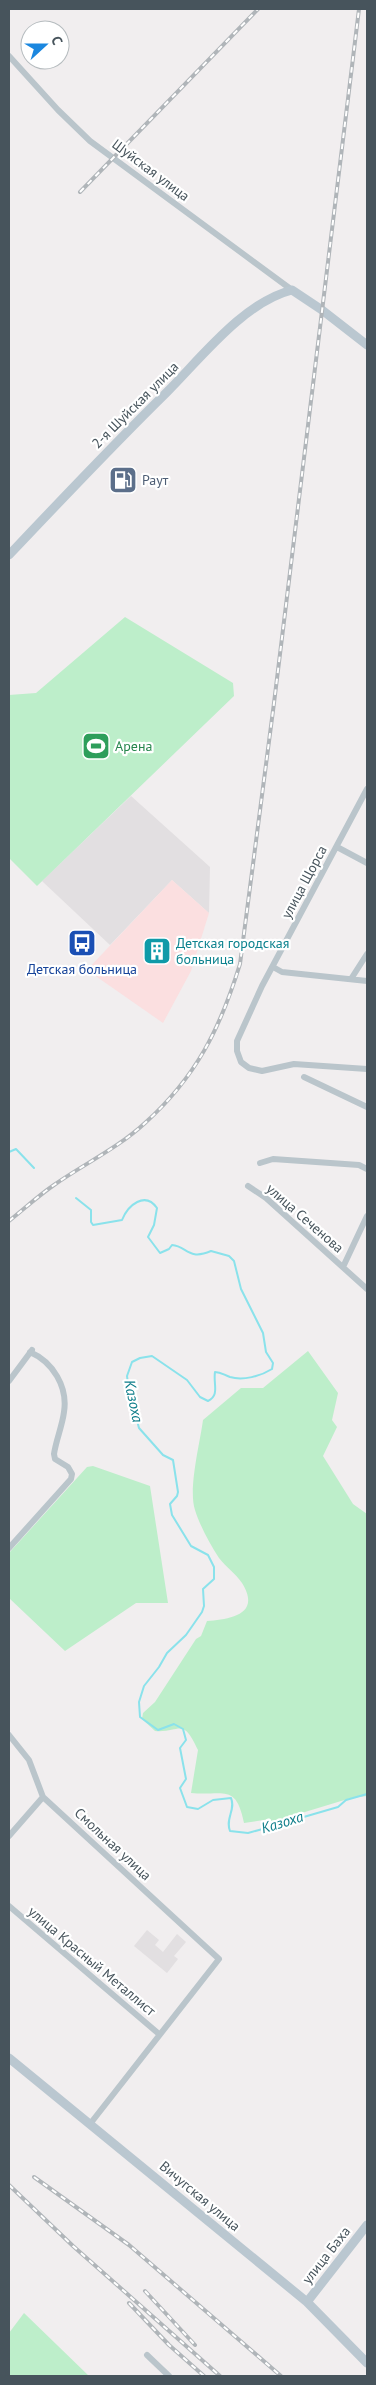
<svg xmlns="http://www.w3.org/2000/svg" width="376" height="2385" font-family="'PT Sans',sans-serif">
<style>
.education{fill:#e2dfe1}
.medical{fill:#fbdfe0}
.green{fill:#bdeeca}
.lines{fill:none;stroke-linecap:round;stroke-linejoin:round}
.stream{stroke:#8ae2eb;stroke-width:2}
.street{stroke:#bac5cb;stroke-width:6}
.secondary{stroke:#bac7d0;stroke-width:9}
.rail-casing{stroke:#b0b5b9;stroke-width:4}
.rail{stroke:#fff;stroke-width:2;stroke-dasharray:5.5;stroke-linecap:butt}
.labels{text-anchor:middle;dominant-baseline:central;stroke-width:4.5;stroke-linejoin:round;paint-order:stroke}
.street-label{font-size:14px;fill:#47545c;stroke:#fff}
.service-label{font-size:14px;fill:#4e5e75;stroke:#fff;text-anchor:start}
.leisure-label{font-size:14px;fill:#27864d;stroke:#fff;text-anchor:start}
.culture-label{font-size:14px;fill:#0d838f;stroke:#fff;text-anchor:start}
.transit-label{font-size:14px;fill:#164399;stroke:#fff}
.water-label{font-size:15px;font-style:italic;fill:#0f7e8a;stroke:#fff}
</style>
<rect width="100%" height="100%" fill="#f1eeef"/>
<path class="education" d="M131 796 210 867 209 913 172 880 110 945 42 881Z
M147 1930 159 1940 155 1945 163 1952 177 1934 186 1942 174 1956 178 1959 167 1973 134 1946Z"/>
<path class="medical" d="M172 880 209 913 191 971 163 1023 87 970Z"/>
<path class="green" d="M125 617 233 683 234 696 37 886 9 858V695L36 693Z
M308 1351 338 1393 332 1420 337 1427 323 1456 353 1504 367 1514V1796L351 1798 272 1822 270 1819 244 1823C236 1783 224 1796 191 1793L198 1750C182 1716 181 1733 155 1731L142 1719 143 1713 155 1702 196 1639 201 1636 207 1621C229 1619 262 1615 242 1583 236 1574 226 1567 219 1558 210 1544 200 1526 195 1510 188 1489 200 1443 203 1420L241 1388H263Z
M93 1466 150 1486 168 1603H136L65 1651 9 1598V1553L87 1467Z
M24 2313 89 2376H9V2333Z"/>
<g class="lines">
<path class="stream" d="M9 1152 16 1149 34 1168
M76 1198 91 1210V1222L93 1225 122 1220C128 1205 145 1191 157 1208L154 1225 148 1237 160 1253 169 1249 172 1245C187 1246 188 1261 211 1251L229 1256 234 1261 241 1289 263 1333 266 1352 273 1363 272 1369C261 1376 243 1381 230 1377 224 1375 221 1372 215 1372 213 1384 220 1395 208 1401L200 1397 187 1380 152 1356 140 1358 132 1362 127 1376 129 1391 139 1428 163 1455 173 1460 178 1492 177 1496 170 1504 172 1515 191 1546 208 1555 214 1567V1579L203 1589 204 1606 202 1612 186 1635 167 1653 159 1667 144 1686 139 1702 140 1717 158 1730 174 1724 183 1729 186 1740 180 1748 186 1779 180 1788 187 1807 198 1809 213 1800 231 1798C236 1810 225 1818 230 1831L248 1833 259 1830 338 1807 346 1800 367 1794"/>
<path class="street" d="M9 56 58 110 90 141 292 290
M367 789 262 986 237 1041V1051L241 1062 249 1068 262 1071 294 1064 367 1069
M337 847 367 863
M273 967 282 972 367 981
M351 979 367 954
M304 1077 367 1107
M260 1163 273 1159 359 1165 367 1169
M248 1186 266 1198 367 1289
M343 1267 367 1216
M9 1381 32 1350
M9 1548 71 1479 72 1474 68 1467 55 1459 54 1454C56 1440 62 1427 64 1412 68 1387 53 1362 30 1352
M9 1735 29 1760 43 1797 219 1959 90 2124
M9 1836 43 1797
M9 1906 159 2034
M147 2355 169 2376"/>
<path class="secondary" d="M9 555C61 500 113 445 167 392 201 358 244 302 292 290L322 310 367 345
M9 2058 307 2302 367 2363
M307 2302 367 2225"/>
<defs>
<path id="rail" d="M80 192 258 9
M9 1221C24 1209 38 1196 54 1185 84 1164 118 1148 145 1123 196 1077 220 1029 240 964L274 703 359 9
M34 2177 129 2245 281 2376
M9 2185 73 2246 220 2376
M145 2291 195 2345
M129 2303 169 2345 204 2376"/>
</defs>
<use href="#rail" class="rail-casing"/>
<use href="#rail" class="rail"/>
</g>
<defs>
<symbol id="fuel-square" viewBox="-11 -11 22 22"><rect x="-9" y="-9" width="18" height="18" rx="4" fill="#5c6f8a" stroke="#fff"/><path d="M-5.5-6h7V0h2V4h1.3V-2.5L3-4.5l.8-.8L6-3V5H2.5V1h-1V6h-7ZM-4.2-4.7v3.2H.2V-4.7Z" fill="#fff"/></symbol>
<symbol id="stadium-square" viewBox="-11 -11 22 22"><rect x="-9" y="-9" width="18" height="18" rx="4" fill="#2e9e5b" stroke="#fff"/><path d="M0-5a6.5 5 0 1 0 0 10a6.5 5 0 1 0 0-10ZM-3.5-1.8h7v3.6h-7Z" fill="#fff"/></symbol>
<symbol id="bus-square" viewBox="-11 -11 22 22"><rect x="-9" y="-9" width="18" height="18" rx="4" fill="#1a4fb4" stroke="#fff"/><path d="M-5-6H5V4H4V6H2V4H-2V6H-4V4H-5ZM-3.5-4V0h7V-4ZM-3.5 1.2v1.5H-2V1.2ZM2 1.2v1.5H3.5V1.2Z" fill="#fff"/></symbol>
<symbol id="building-square" viewBox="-11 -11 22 22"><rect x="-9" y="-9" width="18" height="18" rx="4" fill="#0f9aa8" stroke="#fff"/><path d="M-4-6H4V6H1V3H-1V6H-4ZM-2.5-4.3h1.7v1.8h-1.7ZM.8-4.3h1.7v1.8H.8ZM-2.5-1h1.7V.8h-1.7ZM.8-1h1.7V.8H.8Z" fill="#fff"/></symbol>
</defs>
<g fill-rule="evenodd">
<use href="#fuel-square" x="107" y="464" width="32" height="32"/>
<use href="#stadium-square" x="80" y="730" width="32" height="32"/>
<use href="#bus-square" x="66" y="927" width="32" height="32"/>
<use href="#building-square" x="141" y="935" width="32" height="32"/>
</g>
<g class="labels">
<g class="street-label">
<text transform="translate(151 170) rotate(37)">Шуйская улица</text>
<text transform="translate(135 405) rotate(-45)">2-я Шуйская улица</text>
<text transform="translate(304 882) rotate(-62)">улица Щорса</text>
<text transform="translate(305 1218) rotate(41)">улица Сеченова</text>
<text transform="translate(113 1844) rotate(43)">Смольная улица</text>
<text transform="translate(92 1961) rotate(40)">улица Красный Металлист</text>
<text transform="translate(200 2196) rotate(40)">Вичугская улица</text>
<text transform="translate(326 2255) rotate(-52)">улица Баха</text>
</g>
<g class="service-label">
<text x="142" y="480">Раут</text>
</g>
<g class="leisure-label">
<text x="115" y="746">Арена</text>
</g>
<g class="culture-label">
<text x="176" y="943">Детская городская<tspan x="176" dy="16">больница</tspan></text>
</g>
<g class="transit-label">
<text x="82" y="969">Детская больница</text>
</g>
<g class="water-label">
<text transform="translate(134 1401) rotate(78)">Казоха</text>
<text transform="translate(282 1822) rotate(-17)">Казоха</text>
</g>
</g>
<rect width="376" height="2385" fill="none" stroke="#47545c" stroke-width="20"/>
<g transform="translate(45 45) rotate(69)"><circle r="24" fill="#ffffff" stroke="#b5bbbe"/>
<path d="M0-4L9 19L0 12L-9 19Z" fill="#1b87df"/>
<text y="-8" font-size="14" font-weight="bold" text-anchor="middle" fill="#47545c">С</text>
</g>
</svg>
